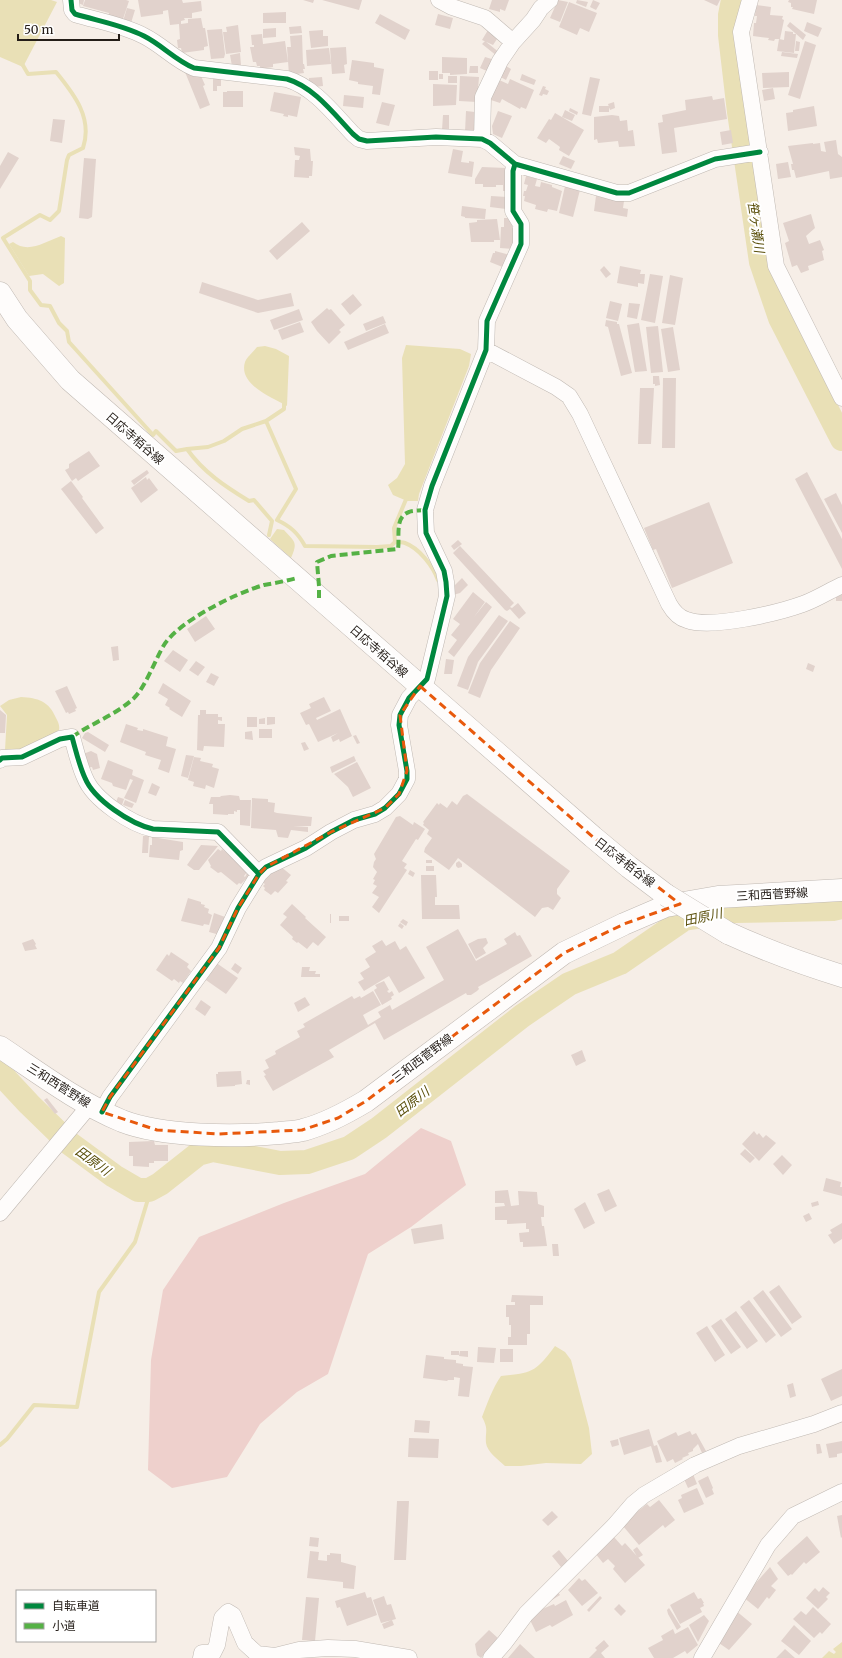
<svg xmlns="http://www.w3.org/2000/svg" width="842" height="1658" font-family="Merriweather,'Noto Sans JP',serif">
<style>
.green{fill:#eed0cc}
.water{fill:#e9e0b6}
.lines{fill:none;stroke-linecap:round;stroke-linejoin:round}
.stream{stroke:#e9e0b6;stroke-width:4}
.river{stroke:#e9e0b6;stroke-width:24}
.building{fill:#e1d2cc}
.minor-casing{stroke:#c0b9b3;stroke-width:17}
.secondary-casing{stroke:#c0b9b3;stroke-width:23}
.minor{stroke:#fefcfb;stroke-width:16}
.secondary{stroke:#fefcfb;stroke-width:22}
.secondary-bridge-casing{stroke:#c0b9b3;stroke-width:23;stroke-linecap:butt}
.secondary-bridge{stroke:#fefcfb;stroke-width:22}
.quiet{stroke:#55b145;stroke-width:4;stroke-dasharray:8 4;stroke-linecap:butt}
.cycleway-casing{stroke:#fff;stroke-width:8}
.cycleway{stroke:#00873e;stroke-width:5}
.marked{fill:none;stroke:#e8590c;stroke-width:3;stroke-dasharray:8 5;stroke-linejoin:round}
.labels{text-anchor:middle;dominant-baseline:central;stroke-width:4;stroke-linejoin:round;paint-order:stroke}
.street-label{font-size:12px;fill:#241d18;stroke:#fff}
.water-label{font-size:13px;font-style:italic;fill:#594e09;stroke:#fff}
</style>
<rect width="100%" height="100%" fill="#f6eee7"/>
<path class="green" d="M421 1128 451 1141 466 1185 411 1227 368 1254 328 1374 297 1392 260 1424 227 1477 172 1488 148 1470 151 1360 163 1290 199 1237 284 1203 365 1174Z"/>
<path class="water" d="M0 0H51L57 2 23 67 0 57Z
M61 236 65 238 64 283 59 286 43 274 29 276 9 244 13 242C28 254 45 242 61 236Z
M406 345 460 349 471 354 469 366 419 494 418 501H407L393 495 388 485 397 478 405 464 402 358Z
M265 346 276 349 289 356 287 406C272 397 238 385 245 362 247 357 253 352 257 347Z
M277 529 284 530C295 542 298 542 291 558L270 539Z
M21 697C38 698 49 701 56 718 58 722 60 725 59 730L27 748 19 751 5 750 7 715 0 706 9 700Z
M555 1346 565 1352 571 1360 589 1428 592 1454 581 1464 546 1463 521 1466H505C499 1460 487 1452 486 1443 485 1431 489 1430 482 1417 487 1404 493 1387 501 1376 532 1373 536 1372 555 1346Z
M842 1642V1658H822L829 1651 834 1654 836 1652 833 1649Z"/>
<g class="lines">
<path class="stream" d="M21 62 28 74 56 72C74 94 93 118 83 148L69 155 67 160 59 211 50 220 40 215 3 238 30 281V290L41 305 50 306 59 323 67 331 69 342 153 435 156 431 176 451 187 449C203 472 226 487 249 501L254 500 272 521 269 535
M266 421 296 489 277 520C290 526 298 533 305 546L377 547 391 546 395 542C398 542 402 542 405 543 419 548 433 566 438 580
M187 449 208 447 224 441 242 429 266 421 284 409V399
M395 542 394 528 407 497
M0 1445 7 1439 34 1405 77 1407 99 1292 135 1242 148 1199 149 1190"/>
<path class="river" d="M733 0 730 15V35L739 112 761 262 780 318 842 439
M0 1073 29 1104 69 1143 114 1176 138 1190H149L160 1184 198 1154 213 1150 280 1163 307 1162 349 1148 379 1128 522 1016 569 984 620 963 684 919 735 911 833 909 842 907"/>
</g>
<path class="building" d="M79 0H84L83 5 78 3Z
M85 0H126L129 1 122 22 108 18 109 13 83 6Z
M138 0H182L183 3 201 1 202 11 192 13V18H184L185 20 181 21V24L188 23V19L201 18 203 28H205L208 46 204 47V50L182 53 181 48H178L177 40 180 39 179 24 170 25 168 10 163 11V14L141 17Z
M303 0H314L313 3Z
M322 0H362L359 10Z
M492 0H509L505 11 500 9V12L489 9Z
M558 0 568 2 560 22 550 18Z
M577 0 588 2 586 7 576 3Z
M593 0 600 3 596 10 590 7Z
M704 0H720L717 6Z
M789 0H817L814 14 792 9 793 7H791V3L788 2Z
M569 2 597 13 589 32 580 28 577 35 559 27Z
M756 5 771 7 770 15 783 16 782 19 784 20 780 39H775L774 41 768 40 769 38 753 36 754 23H756L757 16H755Z
M127 8 135 10 131 23 123 21Z
M286 12V23H263V13Z
M380 14 410 30 405 40 375 23Z
M438 14 453 18 450 29 435 25Z
M790 22 806 35 803 40 787 26Z
M807 22 822 28 818 37 804 31Z
M238 25 241 52 226 54 223 32H227L226 27Z
M301 26 302 33 290 34 289 27Z
M276 28V37L263 38V29Z
M222 29 225 54 224 58 211 59 207 30Z
M323 30V36H328V46L311 48 309 31Z
M488 30 499 36 493 45 482 40Z
M785 31 793 32V34H796L794 53 777 51 779 39 784 40Z
M262 34 263 44 285 41 288 62 273 64V67L260 69V66H257L256 62H253L250 47H254V45H252L251 35Z
M302 35 303 64H304L305 69H303L304 73 289 75 287 47H291L290 36Z
M485 41 500 53 497 56 482 44Z
M796 41 800 42 799 51H795Z
M805 41 816 45 800 99 788 95Z
M346 47 347 64 344 65 345 73 332 74 330 48Z
M329 48 331 64 307 66 306 50Z
M782 52 798 54 797 58 781 56Z
M240 53 241 65 232 66 230 55Z
M442 57 467 58V74L450 75V73H442Z
M485 57 495 60 489 72 480 68Z
M352 60 374 63V67L384 69 380 95 372 94 373 86 358 84V82L349 80Z
M503 64 511 69 506 80 497 75Z
M470 66H478V73H469Z
M429 71H438V80H429Z
M185 72 201 76 205 85 203 86 210 105 200 109Z
M789 72V87L763 88 762 73Z
M439 74H443V79H439Z
M522 74 536 80 534 85 520 80Z
M448 76H457V83H448Z
M460 76 479 77 477 102 459 101Z
M322 77 323 86 314 87 309 83V78Z
M590 77 600 79 591 116 582 114Z
M213 78 221 79V86H217V91H213Z
M497 79 508 84 510 79 534 90 526 109 521 107 520 109 502 99 500 103 488 99Z
M433 84 457 85 456 105 433 106Z
M543 86 546 87 545 89 549 91 547 95 543 94 542 96 539 95Z
M773 88 775 99 764 101 762 90Z
M227 91H243V107H223V92H227Z
M274 92 301 97 297 117 288 115V117L283 116 284 114 270 111Z
M344 95 364 97 363 108 343 106Z
M712 96 713 100 724 98 727 119 674 128 677 152 662 154 658 123 663 122 662 115 686 110 685 100Z
M382 102 395 105 389 126 376 123Z
M614 102 615 108 610 110 608 104Z
M599 106H609V112H599Z
M814 106 817 126 788 131 786 113 793 112V110Z
M570 108 578 112 577 115 569 111Z
M565 110 575 115 572 121 562 117Z
M466 111 475 112 474 132H465Z
M498 111 512 116 502 138 493 134 492 126Z
M555 113 584 130 569 156 559 150 560 147 556 144 549 139 546 143 537 138 549 119 551 120Z
M443 115H449V130H442Z
M612 115 619 116 620 121 627 120 628 131 633 130 635 146 619 147 618 141 598 143 597 139 594 140V117Z
M53 119 65 120 62 143 50 141Z
M731 130 733 143 722 145 720 132Z
M836 140 838 154 842 157V177L830 179 829 171 796 178 794 170H792L791 164H793L788 146 813 143V144L820 143 821 151 826 152 824 142Z
M294 147 310 149 311 161H313L312 176H309V178L294 177 295 160H299L300 156 295 155Z
M453 149 463 151 461 162 469 163V161L474 162 472 177 448 173Z
M8 152 19 158 0 189V166Z
M563 156 575 161 571 169 559 164Z
M84 158 96 159 92 217 88 219 79 218Z
M788 162 791 177 778 179 776 164Z
M482 167 506 168 509 191H503V185H496V187H483V184H475V179Z
M526 176 537 179 535 186 540 187 541 182 552 185V187L562 191 557 211 548 209 547 212 535 209 536 205 524 201 525 196H523L524 191H526L528 185 524 184Z
M565 186 580 190 573 217 559 213Z
M491 196 507 197 506 209 490 207Z
M596 196 624 201 623 208 628 209 627 217 594 211Z
M462 206 486 209 485 219 465 218V217L461 216Z
M811 214 815 228 806 236 809 244 820 240 824 250 822 251 824 260 808 266 809 270 801 273 797 265 792 267 785 243 789 241 783 223Z
M504 218H513L512 228 515 229 514 249 500 248 501 227H504Z
M497 219 500 240H494V242H471L469 223 477 222V220Z
M302 222 310 231 277 260 269 251Z
M495 251 510 255 505 268 490 262 493 253H495Z
M604 266 611 274 606 278 600 270Z
M620 266 641 270 640 274H645L644 284 638 283V287L617 283Z
M650 274 663 276 655 323 641 320Z
M670 275 683 278 675 325 662 323Z
M202 282 258 300 291 293 294 306 258 313 199 293Z
M353 294 362 305 350 315 341 304Z
M610 301 622 304 618 321 606 318Z
M629 303 640 304 637 319 627 317Z
M327 308 329 310 331 309 345 325 339 330 341 332 329 344 317 331 311 322Z
M299 309 303 320 274 330 270 320Z
M383 316 386 323 366 331 363 324Z
M606 320 617 322V324H619L632 373 621 376 608 327 605 326Z
M300 322 304 332 282 340 278 330Z
M639 323 647 371 635 372 627 325Z
M385 324 389 333 348 350 344 342Z
M658 326 663 372 651 373 646 327Z
M673 327 680 370 668 372 661 329Z
M653 376H659L660 385 655 386V384H653Z
M663 378H676L675 448H662Z
M640 388H654L651 444H638Z
M89 451 100 466 78 481 76 478 72 481 65 470 69 468V464Z
M147 470 149 473 134 485 131 481Z
M807 472 842 539V569L795 479Z
M146 477 147 480 149 478 158 490 141 503 131 488Z
M71 481 83 497 82 498 104 528 96 534 61 489Z
M836 493 842 505V533L824 499Z
M709 502 733 563 672 588 656 549 653 550 644 528Z
M458 540 462 544 454 550 451 546Z
M460 546 514 603 510 607 512 608 518 603 526 613 519 619 510 609 507 611 505 610 453 553Z
M462 578 468 585 460 593 453 595 454 586Z
M473 592 485 602 474 617 486 602 492 607 454 657 448 652 457 640 451 635 460 624 453 619Z
M836 594H842V601H836Z
M499 615 508 621 478 662 468 690 457 686 468 657Z
M206 616 215 629 195 642 187 629Z
M510 621 520 628 491 670 480 698 468 693 480 663Z
M118 646 119 660 113 661 111 647Z
M173 650 188 660 180 672 164 661Z
M446 659 454 660 452 674H444Z
M196 661 205 667 198 676 189 670Z
M808 663 815 666 813 672 806 669Z
M211 673 219 677 214 686 206 682Z
M163 683 191 701 182 717 169 709 170 708 165 705 168 699 158 693Z
M67 686 77 708 75 709 76 711 69 714 68 712 66 713 55 691Z
M324 697 331 711 316 718 317 720 340 709 352 736 340 742 339 739 333 742 331 737 338 733 318 742 309 724 306 725 300 713 311 708 309 704Z
M0 710 6 715 5 733H0Z
M200 710H206V714H218V717H222V721L218 720V724H225L224 747 204 746 203 751 197 750 198 715H200Z
M247 717H257V727H247Z
M267 717H275V724L267 725Z
M265 718V724H259V719Z
M126 724 138 728 137 730 143 731V729L168 737 166 746 176 749 169 773 158 769 161 760 145 755 146 752 120 742Z
M259 729H272V738H259Z
M252 731 253 740 245 739V732Z
M88 732 109 745 105 752 82 738 85 733Z
M356 735 360 743 357 744 353 736Z
M305 742 309 749 304 751 301 743Z
M91 751 97 754 100 768 93 770 92 767 88 768 83 754Z
M186 755 194 756 188 778 181 776Z
M354 756 356 761 332 773 330 767Z
M194 757 201 758 200 761 213 764 212 767 219 769 214 788 206 785 205 789 193 786 194 782 188 780Z
M108 760 133 770 132 775 144 780 136 803 124 798 133 780 130 779 126 790 113 786 112 783 101 779Z
M357 762 371 788 353 797 348 787 334 774Z
M152 783 160 787 156 796 148 793Z
M467 794 570 871 557 889V894L561 898 553 910 548 907 542 908 535 917 458 858 449 870 424 852 425 848 432 838 427 834 429 830 423 825 424 823 423 822 437 803 439 805 440 803 447 808 452 801 457 805 463 796Z
M230 795 239 796 240 800H251L250 826 240 825V810H237V812L234 811V814H228V815L213 814V804H209L211 797H220L221 796Z
M118 797 124 799 122 805 116 802Z
M252 798 268 799V802L275 803 274 812 277 813 312 817 311 826H293L308 827V832L291 830 288 838 278 837 276 830 251 828Z
M125 800 134 804 132 808 123 805Z
M400 816 413 825 414 822 425 829 418 840 416 839 402 861 407 864 404 868 407 870 379 913 372 907 379 897 372 893 377 886 373 884 375 880 373 879 377 872 373 867 374 862 376 859 374 854 396 817Z
M143 836H149L148 853H142Z
M152 837 183 842V850L180 851 179 860 149 857 150 845H152Z
M201 845 218 846 199 870H194L187 865Z
M218 849 221 851 222 849 248 871 244 876 245 877 248 871 252 873 248 880 246 879 241 884 239 883 237 885 221 872 218 873 210 867 211 866 208 860Z
M426 860H432V863H426Z
M459 861 462 864V867L458 868 456 866V863Z
M280 866 291 875 286 881 288 882 278 893 275 891 271 895 264 890 265 888 263 886 265 884 260 881Z
M426 866H434V871H426Z
M410 870 415 873 413 877 408 874Z
M421 875H436L437 897H435V905H459L460 919H422Z
M188 898 201 902V904L205 905 204 907 209 909 208 913 212 915 209 925 204 924 203 926 181 921Z
M292 904 306 917 305 918 326 937 318 946 313 942 307 949 298 942 297 943 292 939 293 937 280 925 287 917 283 914Z
M214 913 225 917 220 935 209 932Z
M330 914H331V923H330Z
M339 916H349V921H339Z
M403 919 408 922 406 926 400 922Z
M400 923 404 926 402 929 398 926Z
M458 929 476 961 507 944 504 939 515 932 517 936 520 935 532 956 478 987 479 989 477 991 471 995H467L466 993 384 1040 375 1023 329 1050 334 1057 273 1091 264 1076 266 1075 263 1071 269 1068 265 1060 276 1054 275 1051 300 1037 297 1031 305 1027 303 1024 352 996 354 999 360 996 361 998 373 991 381 1005 363 1015 368 1025 381 1017 378 1012 390 1005 392 1010 444 980 426 947Z
M486 938 488 943 483 948 486 953 476 959 468 944 478 939Z
M33 939 36 944 35 945 37 949 25 951 22 943Z
M382 940 386 946 395 941 400 950 406 946 425 978 399 993 389 976 364 991 358 982 364 979 360 973 370 967 365 959 376 952 372 946Z
M171 952 189 964 187 967 191 971 183 983 180 981 179 983 174 979 172 981 156 970 167 954 169 956Z
M215 962 238 978 226 994 203 978Z
M235 963 242 968 238 974 231 969Z
M302 967H310L309 971H316L315 974H320V977H301Z
M384 981 389 990 387 991 389 993 392 991 394 995 391 997 392 999 382 1005 374 990 377 988 375 985Z
M305 997 310 1005 298 1012 294 1003Z
M201 1000 211 1007 205 1016 195 1009Z
M582 1050 586 1061 576 1066 571 1055Z
M241 1071 242 1084 235 1085V1086L217 1087 216 1074H218V1072Z
M247 1080H250V1085L246 1084Z
M47 1098 58 1112 55 1114 44 1100Z
M754 1131 757 1135 759 1133 763 1138 766 1135 776 1143 759 1161 742 1144Z
M154 1141 155 1145H168V1161H154V1163H149V1167L133 1166V1156H129V1142Z
M745 1149 755 1158 750 1163 740 1154Z
M782 1155 792 1165 783 1175 773 1164Z
M826 1178 841 1182 840 1187H842V1196L823 1191Z
M609 1189 617 1206 605 1212 597 1194Z
M508 1190 511 1206 519 1205 518 1191 537 1192 538 1204 544 1206V1217H541L542 1226H544L547 1246 523 1247V1242H520L519 1233 529 1232V1229H526V1223L507 1224V1220H495V1207L505 1206 504 1203H495V1191Z
M818 1201 819 1205 812 1207 811 1203Z
M585 1202 595 1223 584 1229 574 1209Z
M809 1213 812 1219 806 1222 803 1216Z
M842 1223V1239L834 1244 828 1235 832 1233 830 1230Z
M442 1224 444 1239 414 1244 411 1229Z
M552 1244H558L559 1256H553Z
M779 1285 802 1317 792 1324 769 1292Z
M763 1290 792 1329 781 1337 753 1298Z
M512 1295 543 1296V1305H530V1334H527V1345H508V1337H511V1325H509V1317H506V1305H515V1302H511Z
M749 1300 776 1335 766 1343 740 1307Z
M736 1311 758 1341 747 1349 725 1319Z
M721 1319 741 1347 731 1354 711 1326Z
M707 1326 725 1355 715 1362 696 1333Z
M478 1347 496 1348 494 1363 477 1362Z
M500 1349H513V1362H500Z
M451 1351H459V1355H451Z
M460 1351H468V1357L459 1356Z
M426 1355 444 1357V1359L456 1360V1363L463 1364V1366L473 1367 469 1397 458 1396 460 1378 454 1377V1380H448L447 1381 423 1378Z
M842 1369V1396L831 1401 821 1379Z
M793 1383 796 1396 790 1398 787 1385Z
M415 1420 430 1421 429 1433 414 1432Z
M649 1429 654 1446 657 1445 662 1462 656 1463 651 1446 624 1455 619 1438Z
M690 1431 692 1435 696 1433 706 1451 702 1453 698 1444 693 1449V1451L688 1453 689 1455 682 1458 683 1459 675 1463 673 1459 667 1462 657 1441 676 1432 678 1436Z
M409 1438 439 1439 438 1458 408 1457Z
M618 1439 619 1445 612 1447 610 1441Z
M842 1441V1453L837 1454V1457L829 1458 826 1444Z
M816 1444H820L822 1453 817 1454Z
M693 1474 697 1484 688 1488 684 1479Z
M708 1476 713 1488 712 1489 714 1494 706 1498 698 1481Z
M697 1488 704 1504 684 1513 678 1500 682 1498 681 1495Z
M659 1500 675 1520 665 1528 663 1525 639 1545 623 1526 629 1521 628 1519 647 1504 650 1507Z
M397 1501H409L406 1560H394Z
M552 1511 558 1517 548 1526 542 1520Z
M842 1515V1537L841 1538 837 1516Z
M613 1536 622 1546 625 1543 645 1565 625 1583 613 1569 615 1566 608 1559 603 1563 595 1553Z
M807 1536 820 1552 806 1564 804 1562 792 1575 791 1574 788 1576 777 1563Z
M310 1537 319 1538 318 1547 309 1546Z
M637 1547 643 1555 638 1558 633 1550Z
M559 1550 568 1561 561 1567 552 1556Z
M310 1551 319 1552 318 1560 327 1561V1555H330V1553L341 1554V1562L356 1566 354 1589 343 1588V1582L307 1578Z
M770 1567 778 1579 771 1586 776 1590 769 1599 767 1597 758 1609 743 1597Z
M579 1578 582 1581 585 1579 598 1593 582 1606 568 1590Z
M823 1587 830 1593 826 1597 828 1599 818 1609 806 1598 815 1588 819 1592Z
M557 1591 560 1595 552 1600 550 1596Z
M365 1592 367 1598 371 1597 377 1615 347 1626 340 1607 337 1608 335 1601Z
M694 1592 698 1599 701 1598 704 1603H703L704 1606 700 1608 702 1612 680 1624 670 1605Z
M384 1596 387 1605 391 1604 396 1619 381 1623 373 1600Z
M600 1596 602 1598 589 1612 587 1610Z
M306 1597 319 1598 315 1641 302 1640Z
M566 1600 573 1615 552 1627 550 1625 536 1632 529 1618 533 1613 554 1604 555 1606Z
M619 1604 626 1611 621 1616 614 1609Z
M813 1607 831 1624 822 1634 820 1632 814 1638 793 1619 801 1611 806 1615Z
M669 1608 681 1627 677 1630 668 1614 667 1610Z
M735 1610 752 1624 729 1650 716 1641Z
M704 1615 709 1621 698 1642 689 1625Z
M392 1620 394 1625 384 1629 382 1624Z
M794 1625 811 1641 799 1655 781 1641Z
M688 1627 698 1645 687 1654 685 1651 673 1658H654L648 1648 663 1640 661 1636 673 1629 675 1634Z
M489 1630 499 1639 481 1658 477 1655 475 1644Z
M604 1640 609 1646 601 1653 605 1658H589L597 1650 595 1648Z
M520 1644 535 1658H508Z
M785 1649 795 1658H776Z"/>
<g class="lines">
<defs>
<path id="minor" d="M71 0 72 10 75 14C98 21 123 25 144 36 162 45 175 60 194 68L287 79C314 87 334 114 353 134L359 139 367 141 436 137 482 139 490 143 515 164 617 193H629L715 159 760 152
M439 0 452 7 485 18 513 42 500 61 483 97 482 139
M750 0 741 32 776 266 842 398
M513 42 533 20 541 8 550 0
M486 350 556 387 569 396 580 414 669 604C673 611 679 618 687 620 711 629 778 613 803 604 817 599 829 591 842 585
M0 760 2 758 22 757 60 739 72 737C76 751 79 765 85 778 94 800 131 824 153 829L218 832 259 874 238 908 219 948 110 1097 102 1112
M259 874 266 867 306 848 331 832 354 820 375 814 385 808 399 794 407 779V771L399 725 400 715 409 698 427 679 447 596 446 582 444 571 426 533 425 510 432 486 486 350 487 321 521 244V224L513 211V171L515 164
M0 1213 90 1105
M201 1658 202 1653H213L217 1645 222 1618 228 1612 233 1615 245 1643 257 1654 275 1656 299 1650 328 1648 355 1649 409 1658
M491 1658 505 1642 526 1614 614 1526 633 1504 644 1495 695 1465 739 1446 814 1424 842 1413
M702 1658 768 1545 793 1516 842 1492"/>
<path id="secondary" d="M0 293 17 319 70 380 593 837 629 867 666 895
M728 933C765 950 803 964 842 976
M0 1047C39 1073 79 1103 122 1121 163 1137 236 1137 279 1133 287 1132 296 1132 303 1130 326 1124 346 1113 366 1101L564 953 624 924 666 906 718 897 842 890"/>
</defs>
<use href="#minor" class="minor-casing"/>
<use href="#secondary" class="secondary-casing"/>
<use href="#minor" class="minor"/>
<use href="#secondary" class="secondary"/>
<defs>
<path id="secondary-bridge" d="M666 895 728 933"/>
</defs>
<use href="#secondary-bridge" class="secondary-bridge-casing"/>
<use href="#secondary-bridge" class="secondary-bridge"/>
<path class="quiet" d="M319 598V586L317 562 331 556 398 549C400 538 394 517 409 512 413 510 420 511 425 510
M72 737C92 723 116 715 134 698 146 686 155 660 164 645 179 621 236 593 264 585 275 583 286 581 297 578"/>
<defs>
<path id="cycleway" d="M71 0 72 10 75 14C98 21 123 25 144 36 162 45 175 60 194 68L287 79C314 87 334 114 353 134L359 139 367 141 436 137 482 139 490 143 515 164 617 193H629L715 159 760 152
M0 760 2 758 22 757 60 739 72 737C76 751 79 765 85 778 94 800 131 824 153 829L218 832 259 874 238 908 219 948 110 1097 102 1112
M259 874 266 867 306 848 331 832 354 820 375 814 385 808 399 794 407 779V771L399 725 400 715 409 698 427 679 447 596 446 582 444 571 426 533 425 510 432 486 486 350 487 321 521 244V224L513 211V171L515 164"/>
</defs>
<use href="#cycleway" class="cycleway-casing"/>
<use href="#cycleway" class="cycleway"/>
</g>
<path class="marked" d="M420 686 593 837 680 904 624 924 564 953 366 1101 338 1118 302 1130 219 1134 157 1130 102 1112 110 1097 219 948 238 908 259 874 266 867 331 832 385 808 399 794 407 771 400 715Z"/>
<g class="labels">
<g class="street-label">
<text transform="translate(135 438) rotate(41)">日応寺栢谷線</text>
<text transform="translate(379 651) rotate(41)">日応寺栢谷線</text>
<text transform="translate(625 862) rotate(38)">日応寺栢谷線</text>
<text transform="translate(772 894) rotate(-3)">三和西菅野線</text>
<text transform="translate(422 1058) rotate(-37)">三和西菅野線</text>
<text transform="translate(59 1085) rotate(32)">三和西菅野線</text>
</g>
<g class="water-label">
<text transform="translate(756 227) rotate(82)">笹ヶ瀬川</text>
<text transform="translate(703 917) rotate(-12)">田原川</text>
<text transform="translate(412 1102) rotate(-38)">田原川</text>
<text transform="translate(93 1161) rotate(36)">田原川</text>
</g>
</g>
<rect x="16" y="1590" width="140" height="52" fill="#ffffff" stroke="#a7a5a3"/>
<rect x="24" y="1603" width="20" height="6" fill="#00873e" stroke="#a7a5a3"/>
<text x="52" y="1610" font-size="12" fill="#241d18">自転車道</text>
<rect x="24" y="1623" width="20" height="6" fill="#55b145" stroke="#a7a5a3"/>
<text x="52" y="1630" font-size="12" fill="#241d18">小道</text>
<path d="M18 34v6h101v-6" fill="none" stroke="#241d18" stroke-width="2"/>
<text x="24" y="34" font-size="12" fill="#241d18" stroke="#ffffff" stroke-width="3" paint-order="stroke">50 m</text>
</svg>
